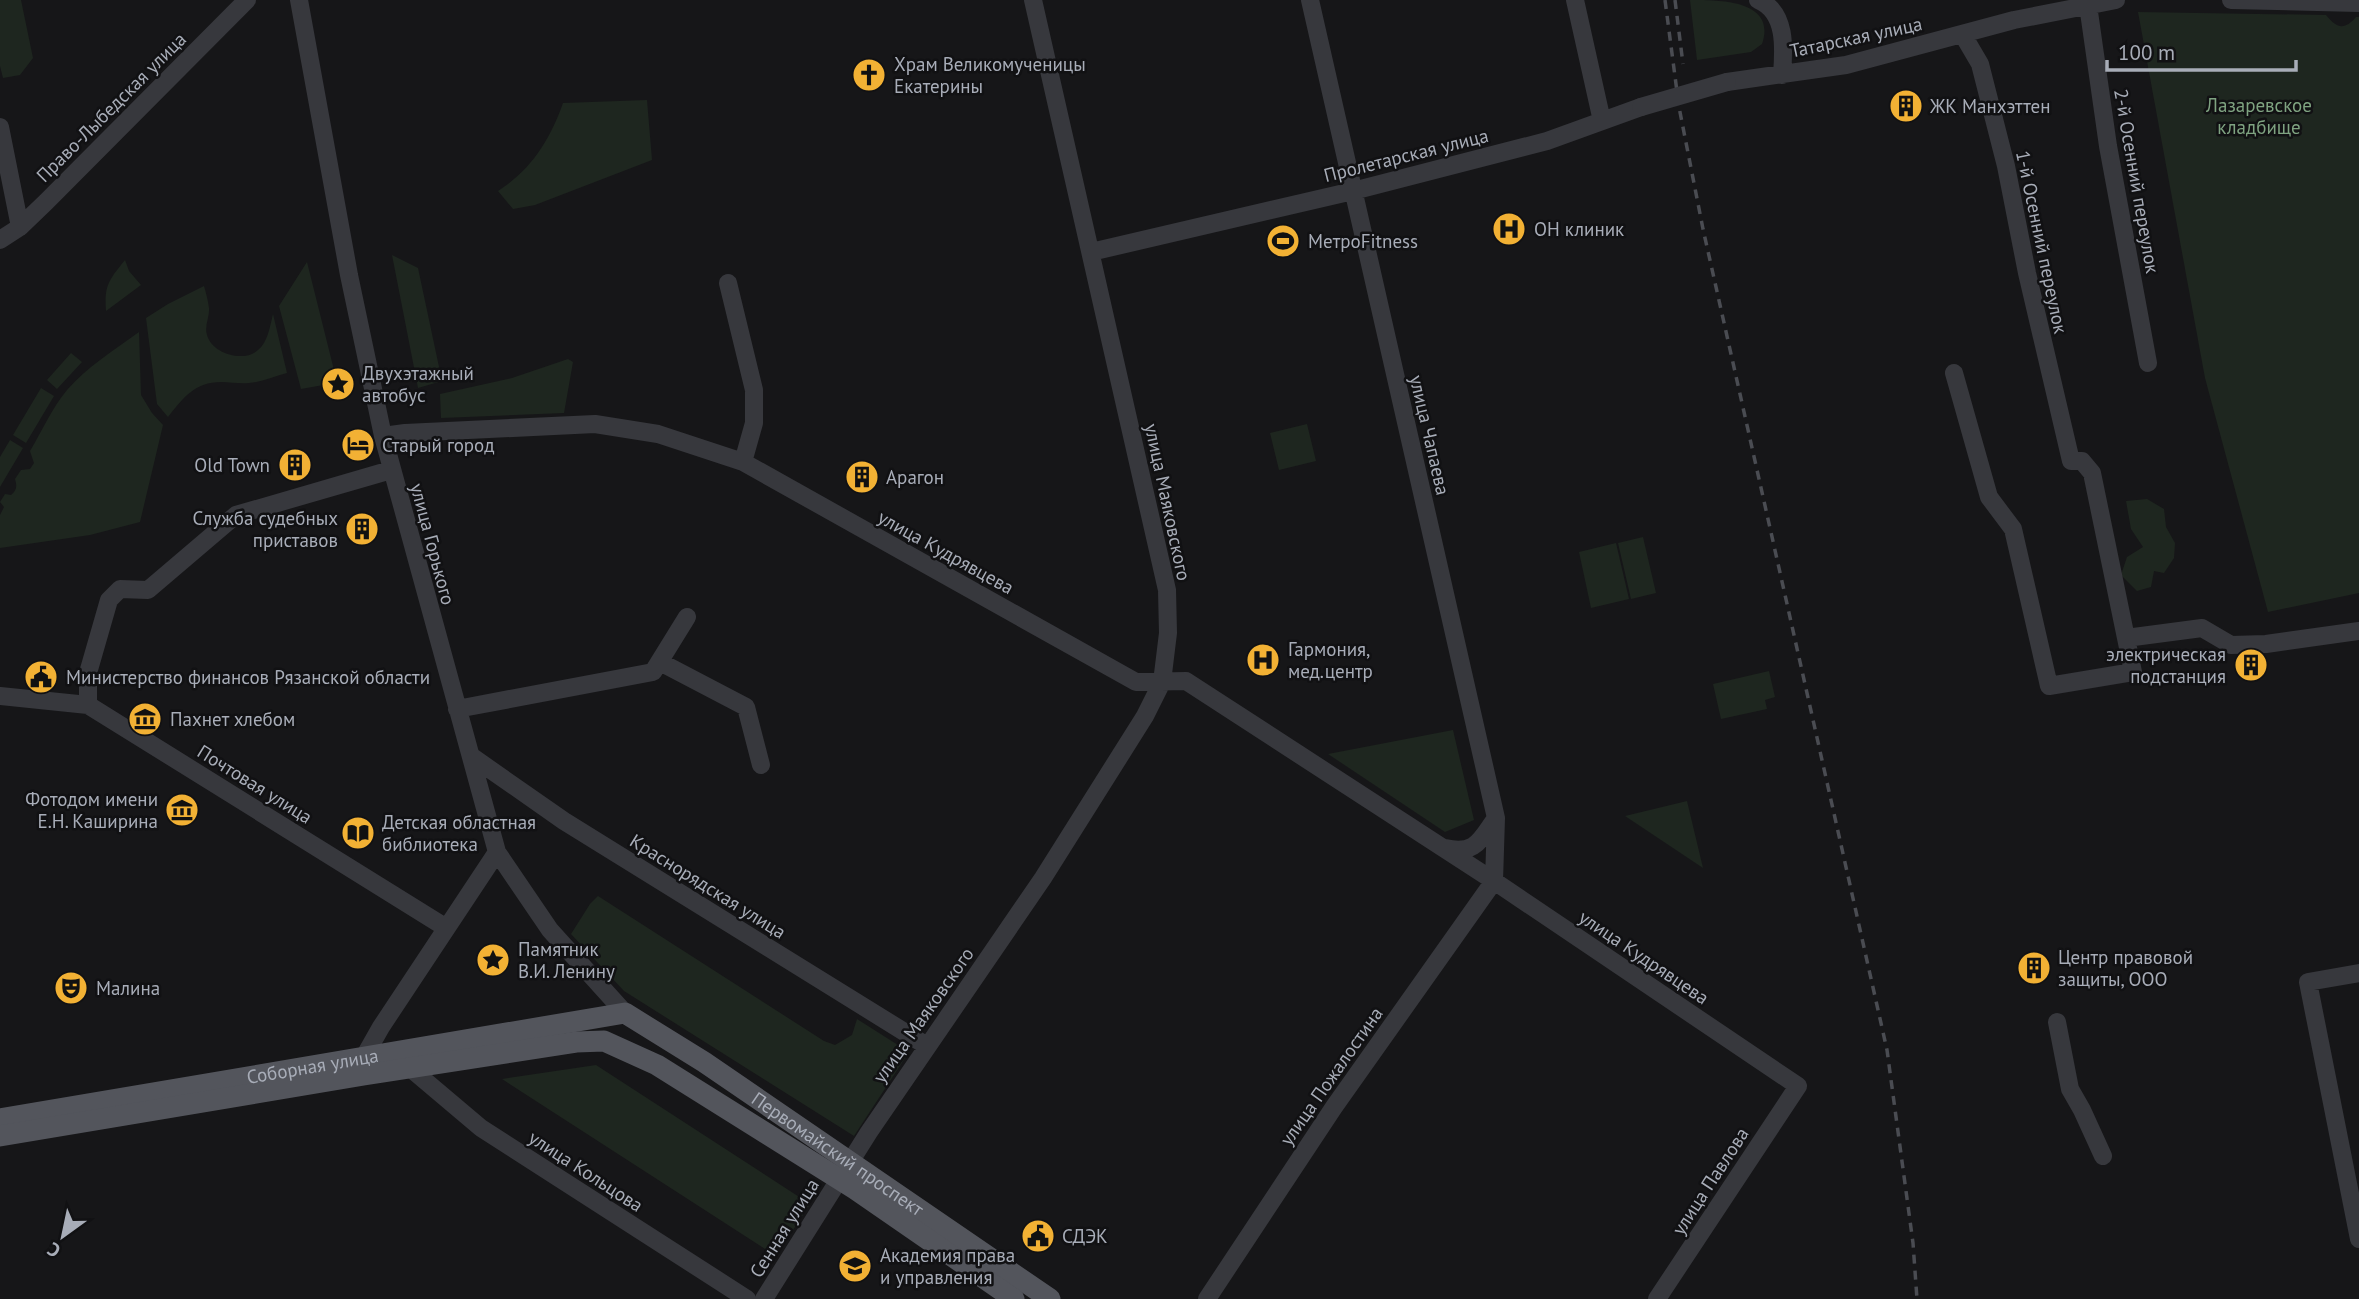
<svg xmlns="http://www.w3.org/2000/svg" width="2359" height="1299" font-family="'PT Sans',sans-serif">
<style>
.green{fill:#1e261f}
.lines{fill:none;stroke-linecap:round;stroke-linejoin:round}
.minor{stroke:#37383d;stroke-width:18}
.major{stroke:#53555c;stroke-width:21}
.rail{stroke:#4a4c52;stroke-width:3.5;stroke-dasharray:9 7;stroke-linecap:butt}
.minor-bridge{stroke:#37383d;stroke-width:18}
.labels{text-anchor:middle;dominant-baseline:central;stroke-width:5;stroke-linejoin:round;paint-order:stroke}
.street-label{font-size:19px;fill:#a8adb8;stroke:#111113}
.poi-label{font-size:19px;fill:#a8adb8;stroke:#111113;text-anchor:start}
.park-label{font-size:19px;fill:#7fa381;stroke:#111113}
</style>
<rect width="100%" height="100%" fill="#161618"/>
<path class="green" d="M0 0H21L33 58 20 75 3 78 0 66Z
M1690 0C1720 0 1777 0 1762 44L1751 52 1697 60Z
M2138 12 2326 15C2337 29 2345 30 2356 17H2359V593L2268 612 2205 378Z
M647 100 652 160 535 205 513 209 498 191C531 170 550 140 563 103Z
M392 255 418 268 442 381 418 388Z
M125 260 129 271 141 285 106 311C104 285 109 280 125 260Z
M307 262 340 394 332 396 329 384 301 389 279 306Z
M204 286C206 293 208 300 209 308 210 316 204 326 207 335 212 354 244 363 258 350 268 342 270 326 273 314L287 373C275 376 262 382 249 383 240 384 231 382 221 382 195 382 183 398 168 417L157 404 146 318 168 304Z
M139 332 141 395 152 413 163 425 140 522 90 535 0 548V515L4 507 0 502 5 494 11 495C17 490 17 486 15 479L21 470 30 469 34 463 30 451C42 431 52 408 67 390 87 367 114 350 139 332Z
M71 353 82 362 57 389 47 380Z
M568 359 573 362 564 413 441 418 440 394 512 378Z
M41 388 54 396 26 443 13 435Z
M1307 424 1316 461 1279 470 1270 433Z
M10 440 23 448 0 487V457Z
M2147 499 2164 509 2166 527 2175 543 2174 558 2164 573 2154 571 2151 587 2137 591 2121 575 2127 557 2143 547 2131 529 2126 501Z
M1643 537 1656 593 1631 599 1618 543Z
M1616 543 1629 599 1591 608 1579 552Z
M1769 671 1775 697 1765 700 1767 709 1721 719 1713 684Z
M1453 730 1474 820 1445 832 1328 754Z
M1687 801 1703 868 1625 816Z
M598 896 824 1041 835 1045 852 1035 857 1019 909 1052 854 1136 624 991 571 934 590 904Z
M596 1065 810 1204 776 1256 502 1079Z"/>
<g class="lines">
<path class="minor" d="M299 0 349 275 383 436 497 852 550 930 625 1013
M1310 0 1496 818 1494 881
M1575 0 1602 121
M1758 0C1787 12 1784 49 1782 75
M2231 0 2359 3
M2088 5 2108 146 2148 363
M1727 82 1846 65 2014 20 2116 0
M0 127 20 227
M0 240 20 227 46 202 247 0
M1091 252 1353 191 1547 141 1641 107
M728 283 754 390V423L743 462
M1954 373 1989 497 2013 529 2049 686 2133 672 2092 473 2082 461H2071L2027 273 2006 166 1980 64 1963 35
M383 436 405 433 595 424 658 434 743 462 1136 682 1186 681 1494 881 1798 1086 1657 1299
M2126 638 2202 628 2231 645 2266 644 2359 631
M660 662 746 707 761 765
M0 696 88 705 440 924
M88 705V673L109 600 120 589 148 590 236 515 391 470
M457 709 653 672 687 617
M471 756 564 821 927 1046
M1445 848C1476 855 1480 840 1496 818
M2359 973 2308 982 2359 1239
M2057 1022 2070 1089 2082 1110 2103 1156
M364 1057 381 1027 497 852
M410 1068 481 1128 747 1299
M764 1299 869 1132 1043 878 1145 716 1162 682 1168 633 1167 590 1033 0
M1207 1299 1334 1107 1494 881"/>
<g class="major">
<path id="s1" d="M0 1119 625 1013 704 1062 1050 1299"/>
<path d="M0 1136 364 1075 576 1042 604 1041 657 1065 855 1189 1014 1299"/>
</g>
<path class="rail" d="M1665 0 1679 107 1703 229 1887 1050 1913 1243 1917 1299
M1675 0 1683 64"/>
<path class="minor-bridge" d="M1641 107 1727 82"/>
</g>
<defs>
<symbol id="church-disc" viewBox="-11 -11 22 22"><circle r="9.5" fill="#f2b134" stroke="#111113"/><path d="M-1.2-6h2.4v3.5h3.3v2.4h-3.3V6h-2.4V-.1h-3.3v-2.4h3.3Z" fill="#111"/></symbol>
<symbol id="building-disc" viewBox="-11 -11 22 22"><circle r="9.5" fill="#f2b134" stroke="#111113"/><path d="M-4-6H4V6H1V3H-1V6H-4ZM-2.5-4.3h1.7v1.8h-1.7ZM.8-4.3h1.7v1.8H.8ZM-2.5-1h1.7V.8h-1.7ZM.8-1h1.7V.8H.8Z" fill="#111"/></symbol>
<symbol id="hospital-disc" viewBox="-11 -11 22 22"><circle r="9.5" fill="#f2b134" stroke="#111113"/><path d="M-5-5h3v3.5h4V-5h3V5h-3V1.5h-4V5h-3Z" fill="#111"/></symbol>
<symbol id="stadium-disc" viewBox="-11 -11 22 22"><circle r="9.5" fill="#f2b134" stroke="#111113"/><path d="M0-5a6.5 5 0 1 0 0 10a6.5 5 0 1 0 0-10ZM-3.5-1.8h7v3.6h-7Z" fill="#111"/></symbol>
<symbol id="sight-disc" viewBox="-11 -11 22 22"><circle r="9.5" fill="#f2b134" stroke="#111113"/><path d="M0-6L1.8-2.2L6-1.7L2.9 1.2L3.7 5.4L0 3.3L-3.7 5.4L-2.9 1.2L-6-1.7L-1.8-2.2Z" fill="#111"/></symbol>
<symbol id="hotel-disc" viewBox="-11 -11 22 22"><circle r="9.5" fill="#f2b134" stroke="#111113"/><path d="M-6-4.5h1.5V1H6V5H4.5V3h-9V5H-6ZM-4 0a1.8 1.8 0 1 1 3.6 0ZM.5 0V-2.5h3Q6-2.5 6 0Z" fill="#111"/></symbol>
<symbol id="civic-disc" viewBox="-11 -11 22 22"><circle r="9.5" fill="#f2b134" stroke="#111113"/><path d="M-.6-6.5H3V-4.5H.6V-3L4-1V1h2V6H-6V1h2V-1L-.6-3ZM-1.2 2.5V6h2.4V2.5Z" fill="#111"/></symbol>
<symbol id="museum-disc" viewBox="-11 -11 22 22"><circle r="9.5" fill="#f2b134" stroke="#111113"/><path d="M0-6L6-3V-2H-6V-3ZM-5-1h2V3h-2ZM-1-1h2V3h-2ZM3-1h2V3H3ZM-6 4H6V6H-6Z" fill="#111"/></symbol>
<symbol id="library-disc" viewBox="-11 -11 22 22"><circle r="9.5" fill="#f2b134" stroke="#111113"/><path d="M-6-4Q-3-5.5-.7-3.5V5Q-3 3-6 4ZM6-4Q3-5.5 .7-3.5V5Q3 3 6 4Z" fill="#111"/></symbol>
<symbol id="theatre-disc" viewBox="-11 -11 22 22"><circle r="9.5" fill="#f2b134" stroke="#111113"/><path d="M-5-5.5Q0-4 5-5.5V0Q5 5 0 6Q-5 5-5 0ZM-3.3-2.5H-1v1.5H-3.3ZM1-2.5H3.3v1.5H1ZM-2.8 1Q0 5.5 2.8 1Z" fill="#111"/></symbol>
<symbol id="university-disc" viewBox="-11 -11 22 22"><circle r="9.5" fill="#f2b134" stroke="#111113"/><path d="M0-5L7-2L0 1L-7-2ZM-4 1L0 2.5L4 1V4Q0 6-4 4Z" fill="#111"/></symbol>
</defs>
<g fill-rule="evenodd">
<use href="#church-disc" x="850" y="56" width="38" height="38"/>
<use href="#building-disc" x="1887" y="87" width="38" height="38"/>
<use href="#hospital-disc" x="1490" y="210" width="38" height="38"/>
<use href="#stadium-disc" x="1264" y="222" width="38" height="38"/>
<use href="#sight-disc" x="319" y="365" width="38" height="38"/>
<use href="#hotel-disc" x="339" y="426" width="38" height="38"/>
<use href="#building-disc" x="276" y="446" width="38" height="38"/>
<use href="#building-disc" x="843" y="458" width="38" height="38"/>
<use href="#building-disc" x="343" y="510" width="38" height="38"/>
<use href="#hospital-disc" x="1244" y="641" width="38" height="38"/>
<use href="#building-disc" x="2232" y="646" width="38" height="38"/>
<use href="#civic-disc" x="22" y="658" width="38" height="38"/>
<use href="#museum-disc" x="126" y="700" width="38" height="38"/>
<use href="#museum-disc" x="163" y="791" width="38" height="38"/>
<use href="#library-disc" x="339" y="814" width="38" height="38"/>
<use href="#sight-disc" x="474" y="941" width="38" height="38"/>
<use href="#building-disc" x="2015" y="949" width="38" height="38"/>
<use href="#theatre-disc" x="52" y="969" width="38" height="38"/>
<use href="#civic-disc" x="1019" y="1217" width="38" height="38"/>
<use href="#university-disc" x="836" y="1247" width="38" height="38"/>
</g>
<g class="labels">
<g class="street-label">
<text transform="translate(1856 37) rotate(-12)">Татарская улица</text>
<text transform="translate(111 107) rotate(-45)">Право-Лыбедская улица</text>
<text transform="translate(1406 155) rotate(-14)">Пролетарская улица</text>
<text transform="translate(2137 181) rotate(80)">2-й Осенний переулок</text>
<text transform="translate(2042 242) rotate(78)">1-й Осенний переулок</text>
<text transform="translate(1430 435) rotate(77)">улица Чапаева</text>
<text transform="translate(1168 502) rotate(78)">улица Маяковского</text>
<text transform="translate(433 544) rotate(75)">улица Горького</text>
<text transform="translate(946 552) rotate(29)">улица Кудрявцева</text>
<text transform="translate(255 784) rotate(32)">Почтовая улица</text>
<text transform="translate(708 886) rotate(32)">Краснорядская улица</text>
<text transform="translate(1644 957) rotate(34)">улица Кудрявцева</text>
<text transform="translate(923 1015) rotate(-55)">улица Маяковского</text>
<text stroke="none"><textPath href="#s1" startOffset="317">Соборная улица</textPath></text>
<text transform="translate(1331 1076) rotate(-55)">улица Пожалостина</text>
<text stroke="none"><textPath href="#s1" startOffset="889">Первомайский проспект</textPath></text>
<text transform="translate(586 1171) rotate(33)">улица Кольцова</text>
<text transform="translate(1710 1181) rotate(-57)">улица Павлова</text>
<text transform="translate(784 1228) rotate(-58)">Сенная улица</text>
</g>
<g class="poi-label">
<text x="894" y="64">Храм Великомученицы<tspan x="894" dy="22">Екатерины</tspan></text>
<text x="1930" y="106">ЖК Манхэттен</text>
<text x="1534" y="229">ОН клиник</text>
<text x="1308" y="241">МетроFitness</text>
<text x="362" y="373">Двухэтажный<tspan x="362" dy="22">автобус</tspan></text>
<text x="382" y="445">Старый город</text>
<text x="270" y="465" text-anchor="end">Old Town</text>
<text x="886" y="477">Арагон</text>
<text x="338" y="518" text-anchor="end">Служба судебных<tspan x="338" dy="22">приставов</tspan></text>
<text x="1288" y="649">Гармония,<tspan x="1288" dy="22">мед.центр</tspan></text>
<text x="2226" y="654" text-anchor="end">электрическая<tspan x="2226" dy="22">подстанция</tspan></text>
<text x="66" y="677">Министерство финансов Рязанской области</text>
<text x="170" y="719">Пахнет хлебом</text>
<text x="158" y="799" text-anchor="end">Фотодом имени<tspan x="158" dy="22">Е.Н. Каширина</tspan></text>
<text x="382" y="822">Детская областная<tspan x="382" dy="22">библиотека</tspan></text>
<text x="518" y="949">Памятник<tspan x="518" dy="22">В.И. Ленину</tspan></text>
<text x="2058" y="957">Центр правовой<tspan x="2058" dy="22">защиты, ООО</tspan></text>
<text x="96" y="988">Малина</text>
<text x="1062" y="1236">СДЭК</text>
<text x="880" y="1255">Академия права<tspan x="880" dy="22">и управления</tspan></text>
</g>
<g class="park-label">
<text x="2259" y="105">Лазаревское<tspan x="2259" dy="22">кладбище</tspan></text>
</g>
</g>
<g transform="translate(63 1236) rotate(213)" stroke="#111113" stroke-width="5" paint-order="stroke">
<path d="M0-5L12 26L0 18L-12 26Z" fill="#a8adb8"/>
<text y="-10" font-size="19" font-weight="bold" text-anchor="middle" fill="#a8adb8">С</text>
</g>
<path d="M2107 60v10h189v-10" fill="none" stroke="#a8adb8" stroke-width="3.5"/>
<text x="2118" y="60" font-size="21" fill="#a8adb8" stroke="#111113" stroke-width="5" paint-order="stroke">100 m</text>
</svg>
